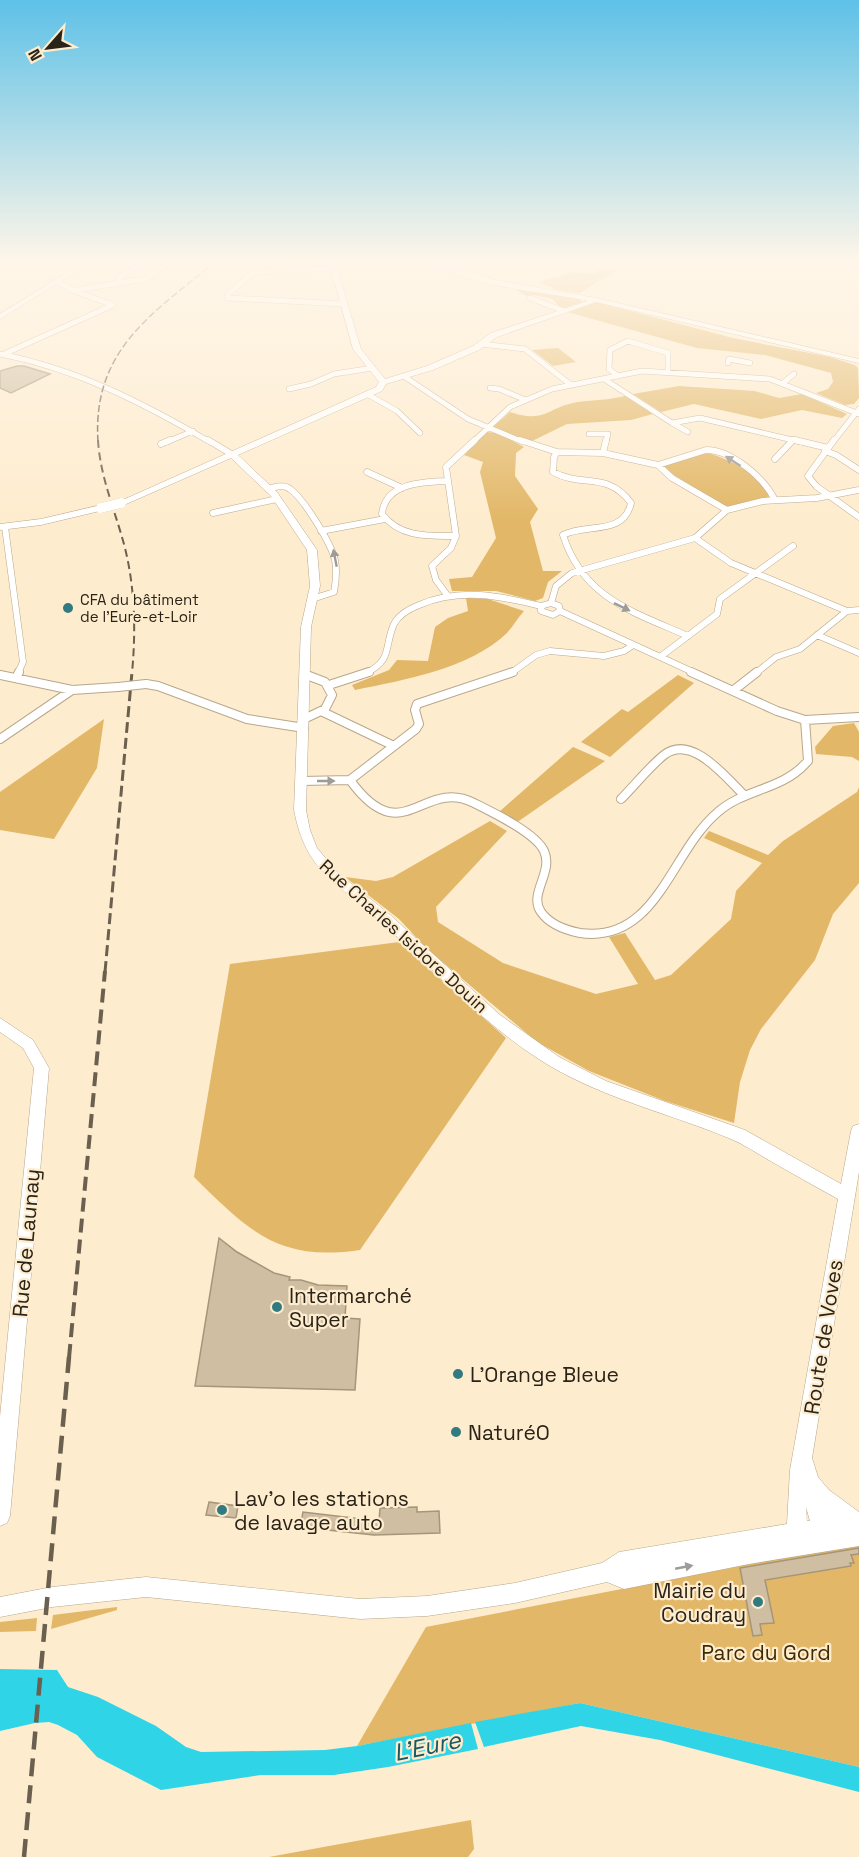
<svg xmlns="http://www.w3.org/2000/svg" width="859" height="1857" font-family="'Space Grotesk',sans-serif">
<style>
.green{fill:#e2b767}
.water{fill:#2fd5e6}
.building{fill:#cfbea1;stroke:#a59579;stroke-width:1.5}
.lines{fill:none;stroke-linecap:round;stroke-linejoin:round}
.street-far2-casing{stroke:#b8a78b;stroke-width:6}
.street-far1-casing{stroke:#b8a78b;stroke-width:7}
.street-casing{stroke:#b8a78b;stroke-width:10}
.secondary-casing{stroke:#b8a78b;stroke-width:1}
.street-far2{stroke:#fff;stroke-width:5}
.street-far1{stroke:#fff;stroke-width:6}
.street{stroke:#fff;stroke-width:8}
.secondary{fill:#fff;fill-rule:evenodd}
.rail-far4{stroke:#6b604f;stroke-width:1.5;stroke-dasharray:7 3;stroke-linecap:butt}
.rail-far3{stroke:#6b604f;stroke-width:2;stroke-dasharray:8 4.5;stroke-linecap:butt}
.rail-far2{stroke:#6b604f;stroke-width:3;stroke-dasharray:11 5;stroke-linecap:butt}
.rail-far1{stroke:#6b604f;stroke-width:4;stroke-dasharray:14 7;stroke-linecap:butt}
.rail{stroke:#6b604f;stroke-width:4.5;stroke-dasharray:18 9;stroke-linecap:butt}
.street-bridge-casing{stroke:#b8a78b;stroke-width:10;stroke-linecap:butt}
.secondary-bridge-casing{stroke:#b8a78b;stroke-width:10;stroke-linecap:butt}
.street-bridge{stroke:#fff;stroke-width:8}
.secondary-bridge{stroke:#fff;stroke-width:10}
.oneway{fill:#9f9c97}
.poi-dot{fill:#327a82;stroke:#feecce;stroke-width:2}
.labels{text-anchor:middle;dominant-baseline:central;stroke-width:4.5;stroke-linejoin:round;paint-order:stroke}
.far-poi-label{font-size:15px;fill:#2a2318;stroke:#feecce;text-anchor:start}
.street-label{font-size:18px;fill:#2a2318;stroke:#feecce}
.near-street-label{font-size:21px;fill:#2a2318;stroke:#feecce}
.near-poi-label{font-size:21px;fill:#2a2318;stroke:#feecce;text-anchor:start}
.near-park-label{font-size:21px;fill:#3f2b00;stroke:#feecce}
.near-water-label{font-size:24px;font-style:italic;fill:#1a5961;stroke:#feecce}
</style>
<rect width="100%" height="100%" fill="#feecce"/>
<path class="green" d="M600 269H618L580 293 557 290 539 282 573 272 594 274Z
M520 289 577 297 582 302 565 308 559 307 553 299 533 295 529 297 516 290Z
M596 302 733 338 830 357 855 365 858 368 859 398 854 404 845 405 816 393 828 389 833 382 831 373 765 355 697 348 567 312Z
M558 348 576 362 553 366 532 350Z
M679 386 755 391 779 398 802 394 847 414 842 418 802 410 761 419 694 404 661 412 633 394Z
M625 396 653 414 631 420 567 424 528 443 492 428 510 412C547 424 546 407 578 402 594 400 608 400 625 396Z
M487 432 498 433 524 447 516 453 515 476 538 509 530 522 543 571H562L548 582 543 598 535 601 496 591H452L449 579 472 577 496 538 480 472 483 462 464 455Z
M703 452C722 455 767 477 769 497L732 507 724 506 661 467Z
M466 598 488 599 524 611C518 618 513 626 507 633 469 669 404 680 355 690L352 685 389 670 397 660 428 661 435 627 448 618 468 611Z
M678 675 694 683 610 757 581 742 622 709 628 712Z
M104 719 97 768 54 839 0 830V792Z
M854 723 859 732V761L852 757 816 754 815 747 833 726Z
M573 747 605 761 516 823 499 812Z
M859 787V883L833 914 815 960 761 1029 750 1050 740 1082 734 1123 665 1101 589 1071 537 1042 427 949 399 919 345 877 376 881 393 877 490 821 507 831 436 907 438 922 503 963 596 994 638 984 609 937 625 933 655 980 671 975 731 919 736 891 762 863 704 838 709 831 768 855 783 841 857 792Z
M399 942 506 1038 360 1250C278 1262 249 1231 194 1177L230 964Z
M859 1539V1767L580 1703 357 1746 426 1627 730 1568Z
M117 1607V1610L51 1629 53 1615Z
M37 1618 36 1631 0 1632V1622Z
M471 1820 474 1849 468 1857H269Z"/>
<path class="water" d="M0 1669 57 1670 68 1687 98 1697 156 1726 186 1747 201 1752 325 1750 357 1746 471 1723 478 1749 388 1767 334 1775H261L161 1790 97 1757 77 1735 58 1725 49 1722 35 1723 0 1731Z
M580 1703 859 1767V1792L660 1740 581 1726 484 1747 475 1722Z"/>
<path class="building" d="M17 366H24L50 374 11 393 0 388V371Z
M219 1238 237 1252 274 1273 290 1277 289 1280H301L318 1285 347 1286 345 1318 360 1319 355 1390 195 1386Z
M209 1502 238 1506 236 1518 206 1515Z
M417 1507V1512L439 1511 440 1533 374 1535 300 1527 303 1512 379 1521 380 1508Z
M859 1548V1554L851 1555 854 1563H850L851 1566 765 1580 774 1623 760 1624 762 1635 753 1636 740 1568Z"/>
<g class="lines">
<defs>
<path id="street-far2" d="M335 268 254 272 228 294V298L344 304
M123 283 119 278 143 262
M76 290 145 279 170 262
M530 298 564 311
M480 344 525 349 571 385
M0 354C77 369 143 403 210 442
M4 354 113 305 74 291 57 281
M728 363 729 359 750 363
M618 376 609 369 610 350 628 341 668 353V372
M405 377 468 419 523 442
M604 379 672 423 700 418 801 442
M783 383 794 374
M490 388 499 389 526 400
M289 389 311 384 334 374 373 368
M367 394 397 411 420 433
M672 423 688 432
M589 434H608L606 442
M167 442 193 431
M473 442 510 407 552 389 642 371 770 379 859 414
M791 442 793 440
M833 442 859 409"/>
<path id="street-far1" d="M208 440 233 455
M520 440 557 452 603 453 658 465
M795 440 828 448
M834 440 808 476 816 486 859 517
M161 444 170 440
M825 451 836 455 859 470
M557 452 554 457 553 472C582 488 608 471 631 503 624 536 587 523 563 535 583 598 633 612 688 636
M603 453 606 440
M775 459 793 440
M367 472 402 488
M447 481C422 482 385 483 382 514 400 538 429 536 456 536
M268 489C275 487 284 484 290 489 304 499 331 543 335 560 337 570 336 581 334 592L312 599
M727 510 672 478 658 465 706 450C732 450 764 478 775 500
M213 513 277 499
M5 527 23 662 18 673
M321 531 385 519
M695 538 731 563 847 611
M447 595 436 580 432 566 451 548 456 536 446 467 475 440
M551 603 556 586 572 573 695 538 727 510 763 501 817 498 859 490
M551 603 559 606 560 611 553 615 541 611V606Z
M560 611 695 673
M817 635 859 653
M660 657 717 614 720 599 793 546
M366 673C393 660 384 646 394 624 399 614 409 609 419 605 460 587 500 596 541 606
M511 673 536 655 550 651 604 656 624 651 633 645
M756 673 776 657 800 649 847 611 859 610"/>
<path id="street" d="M691 672 777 711 805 720 859 717
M304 674 325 682 332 695 325 709 304 719
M0 675 72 690 118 687
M16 678 19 672
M146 684 158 686 247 719 304 728
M329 685 369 672
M734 690 757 672
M323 712 394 746
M0 739 72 690
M350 780C403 853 422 777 474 803 492 812 536 833 544 851 554 872 528 894 541 912 550 925 565 930 580 933 657 944 670 852 718 812 744 789 781 790 805 764L808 761 805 720
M350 780 416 729 419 724 415 710 417 704 513 672
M302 781 350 780
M621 799C635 785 649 767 664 755 692 733 727 779 745 796"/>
<path id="secondary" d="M84 262H91L0 319V314Z
M329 262H335L361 349 385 379 427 366 473 346 491 333 588 301C545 291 469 288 435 262H443L495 280 596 298 859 359V363L596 302 497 337 479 350 433 370 386 384 382 391 238 455 277 492 317 550 320 586 311 627 306 810 310 830 317 848 338 873 388 913 500 1015 559 1057 606 1081 745 1130 841 1184 851 1131 853 1126 859 1124V1172L812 1458 818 1477 829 1490 859 1512V1546L749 1564 624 1589 607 1582 515 1603 427 1616 360 1619 146 1597 52 1607 0 1617V1597L52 1587 146 1577 360 1599 427 1596 515 1583 602 1563 619 1552 787 1524 790 1470 838 1199C814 1186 790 1172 767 1159 755 1152 743 1144 731 1139 671 1114 606 1099 550 1066 486 1028 435 970 380 921 337 882 306 873 294 810L301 627 310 586 307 550 271 496 231 458 124 505 116 503 376 387 379 382 353 349ZM806 1507 810 1521H807Z
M101 505 104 506V510L41 525 0 530V524L41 519Z
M0 1018 33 1040 49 1068 10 1516 7 1523 0 1526V1417L34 1068 23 1048 0 1032Z"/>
</defs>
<use href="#street-far2" class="street-far2-casing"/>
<use href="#street-far1" class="street-far1-casing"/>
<use href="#street" class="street-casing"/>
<use href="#secondary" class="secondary-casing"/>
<use href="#street-far2" class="street-far2"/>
<use href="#street-far1" class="street-far1"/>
<use href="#street" class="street"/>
<use href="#secondary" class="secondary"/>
<path class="rail-far4" d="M98 442C92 350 152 314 215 262"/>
<path class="rail-far3" d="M98 440C100 477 116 513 125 548 135 589 136 631 132 673"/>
<path class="rail-far2" d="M105 972 132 672"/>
<path class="rail-far1" d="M69 1358 105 971"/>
<path class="rail" d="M24 1857 69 1357"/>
<defs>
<path id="street-bridge" d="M118 687 146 684"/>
<path id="secondary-bridge" d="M101 508 121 503"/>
</defs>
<use href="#street-bridge" class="street-bridge-casing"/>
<use href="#secondary-bridge" class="secondary-bridge-casing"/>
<use href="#street-bridge" class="street-bridge"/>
<use href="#secondary-bridge" class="secondary-bridge"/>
</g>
<defs><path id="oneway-solid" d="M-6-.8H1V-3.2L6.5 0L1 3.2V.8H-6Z" transform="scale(1.5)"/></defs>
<g class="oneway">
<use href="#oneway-solid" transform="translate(733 461) rotate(-147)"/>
<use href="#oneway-solid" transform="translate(335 558) rotate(-101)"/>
<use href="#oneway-solid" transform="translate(622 607) rotate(26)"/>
<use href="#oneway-solid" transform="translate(326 781)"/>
<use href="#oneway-solid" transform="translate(684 1567) rotate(-11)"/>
</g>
<linearGradient id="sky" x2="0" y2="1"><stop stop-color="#5ec1e7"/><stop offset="0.5" stop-color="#fff6e9"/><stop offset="1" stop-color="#fff6e9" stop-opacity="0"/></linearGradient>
<rect width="859" height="522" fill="url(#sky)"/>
<g class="poi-dot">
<circle cx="68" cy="608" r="6"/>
<circle cx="277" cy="1307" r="6"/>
<circle cx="458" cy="1374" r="6"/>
<circle cx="456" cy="1432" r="6"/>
<circle cx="222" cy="1510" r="6"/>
<circle cx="758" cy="1602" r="6"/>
</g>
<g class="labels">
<g class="far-poi-label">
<text x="80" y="599">CFA du bâtiment<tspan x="80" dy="17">de l'Eure-et-Loir</tspan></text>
</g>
<g class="street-label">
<text transform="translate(404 936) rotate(42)">Rue Charles Isidore Douin</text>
</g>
<g class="near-street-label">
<text transform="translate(26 1243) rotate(-85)">Rue de Launay</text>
<text transform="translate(823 1337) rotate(-81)">Route de Voves</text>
</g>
<g class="near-poi-label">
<text x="289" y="1295">Intermarché<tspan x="289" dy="24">Super</tspan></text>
<text x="470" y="1374">L'Orange Bleue</text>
<text x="468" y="1432">NaturéO</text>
<text x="234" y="1498">Lav'o les stations<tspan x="234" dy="24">de lavage auto</tspan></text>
<text x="746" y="1590" text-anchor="end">Mairie du<tspan x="746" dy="24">Coudray</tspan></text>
</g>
<g class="near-park-label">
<text x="766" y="1652">Parc du Gord</text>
</g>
<g class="near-water-label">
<text transform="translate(427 1746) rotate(-12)">L'Eure</text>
</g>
</g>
<g transform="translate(48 48) rotate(242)" stroke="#feecce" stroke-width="4.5" paint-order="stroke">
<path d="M0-4.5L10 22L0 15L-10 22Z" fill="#2a2318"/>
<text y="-9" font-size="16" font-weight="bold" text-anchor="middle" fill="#2a2318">N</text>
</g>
</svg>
